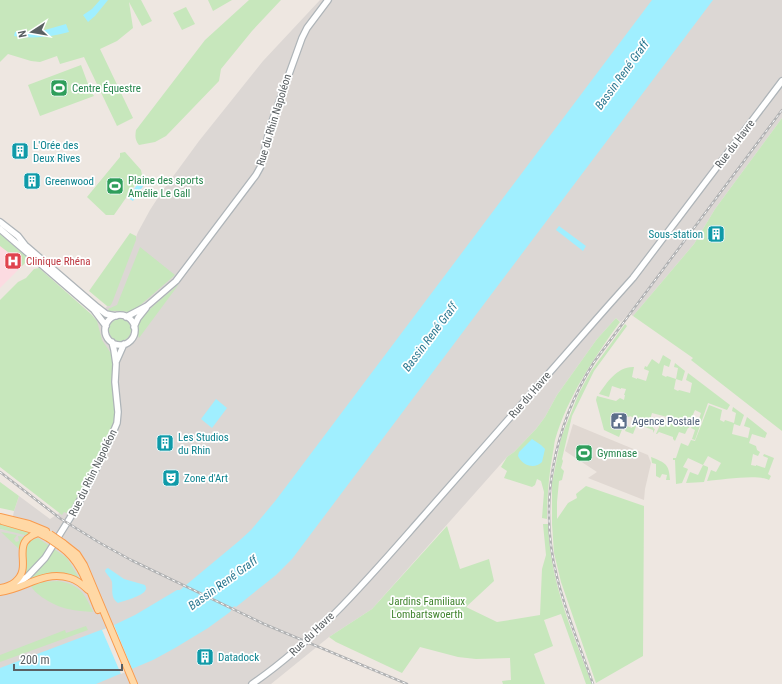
<svg xmlns="http://www.w3.org/2000/svg" width="782" height="684" font-family="'Roboto Condensed',sans-serif">
<style>
.industrial{fill:#dcd7d4}
.education{fill:#e0d8d2}
.medical{fill:#fcdbe1}
.green{fill:#c7e7bc}
.water{fill:#a0efff}
.pier{fill:#eee7e1}
.lines{fill:none;stroke-linecap:round;stroke-linejoin:round}
.secondary-casing{stroke:#aeb4b8;stroke-width:8}
.primary-casing{stroke:#f99b4e;stroke-width:8}
.secondary{stroke:#fff;stroke-width:5.5}
.primary{stroke:#ffd8a5;stroke-width:6}
.rail-casing{stroke:#b1b2b3;stroke-width:2.5}
.rail{stroke:#fff;stroke-width:1;stroke-dasharray:3;stroke-linecap:butt}
.primary-bridge-casing{stroke:#f99b4e;stroke-width:8;stroke-linecap:butt}
.primary-bridge{stroke:#ffd8a5;stroke-width:6}
.labels{text-anchor:middle;dominant-baseline:central;stroke-width:3.5;stroke-linejoin:round;paint-order:stroke}
.leisure-label{font-size:11px;fill:#27864d;stroke:#fff;text-anchor:start}
.street-label{font-size:11px;fill:#5a6063;stroke:#fff}
.culture-label{font-size:11px;fill:#0d838f;stroke:#fff;text-anchor:start}
.health-label{font-size:11px;fill:#be3a42;stroke:#fff;text-anchor:start}
.service-label{font-size:11px;fill:#4e5e75;stroke:#fff;text-anchor:start}
.park-label{font-size:11px;fill:#42852f;stroke:#fff}
.water-label{font-size:12px;font-style:italic;fill:#2e7a92;stroke:#fff}
</style>
<rect width="100%" height="100%" fill="#eee7e1"/>
<path class="industrial" d="M320 0H782V118L715 209 694 244 633 316 629 313 621 322 616 318 597 339 557 395 545 417 536 429 514 452 507 457 372 609 329 637 271 684H0V529L10 531 14 511 19 496 50 519 61 512 94 321 110 303 138 232 150 210 161 193 199 141 263 61Z"/>
<path class="education" d="M573 424 648 455 651 463 645 489 644 500 588 478 597 472 565 451Z"/>
<path class="medical" d="M0 237 25 263 0 288Z"/>
<path class="green" d="M0 0H141L152 21 142 26 129 2 133 28 117 41 100 49 133 118 117 126 84 57 60 64 57 56 40 62 31 61 8 54 0 62Z
M208 0H232L213 11Z
M249 0H281L252 31 221 69 219 81 166 136 155 142 139 145C135 140 135 136 136 130L205 40Z
M186 7 195 24 182 30 173 13Z
M81 65 91 92 94 96 40 116 28 85Z
M782 118V431L691 360 693 358 633 316 694 244 715 209Z
M125 152 141 170 142 175 114 215H106L87 197 120 157V153Z
M130 233 136 236V240L112 303 110 306H107L89 291Z
M0 234 28 258V260L22 266 12 263 13 256 0 246Z
M140 247 175 275 137 308 129 312 120 311H110L108 309 117 305Z
M39 268 91 314 97 321 102 340 110 352 113 353V383L117 416 112 430 74 508 67 518 69 514 64 512 62 515 0 467V300L18 282 26 278 34 269Z
M179 284 139 338C137 333 137 327 139 322 145 311 169 293 179 284Z
M616 318 620 322C594 358 568 396 555 440 554 444 554 448 553 452 549 474 547 496 547 519L542 518 544 492 541 481 537 479 535 485 532 487 504 478 507 471 501 467 507 457 514 452 536 429 545 417 557 395 597 339Z
M109 330a11 11 0 1 1 22 0a11 11 0 1 1-22 0Z
M625 324 627 326 594 371 572 416 562 459 563 461 561 468 564 471 562 480 559 481 557 502V519L568 503 577 498 576 494 586 486 644 506 643 656 596 683 561 582 554 553 552 524V483L561 438 579 393 591 371Z
M663 355 671 360 669 367 664 365 662 375 666 377 667 376 676 379 678 368 674 367 675 363 685 371 682 381 676 379 674 389 678 391 679 390 690 393 692 383 686 380 688 373 730 405 727 410 708 403 695 440 692 439 695 430 691 428 694 420 698 422 701 413 695 410 691 419 692 420 689 428H688L685 434 679 432 675 441 673 439V437L659 432 657 434H656L660 425 665 427 667 417 652 413 649 423 654 425 653 428 655 429 653 433V430L637 424 633 434 625 431 627 426 632 428 634 418 630 416 629 417 619 414 616 424 623 427 619 437 604 430 596 400 597 396 616 401 620 398 624 400 625 395H624L626 389 621 388V389L612 386 609 397 599 394C607 382 618 366 634 367L632 377 637 379V378L646 381 649 371 644 369 645 366 647 367 652 359 659 364Z
M709 405 722 410 720 420 724 422 725 420 734 423 736 413 732 411 733 407 744 415 740 426 734 424 732 434 748 438 750 428 744 426 747 417 767 433 765 438 752 434 749 443 756 446 757 450 760 452 758 456 753 454 751 465 756 466V465L765 468 768 458 763 456 764 454 774 458 768 474 771 476 769 480C757 474 722 480 707 481L711 470 716 472 721 463 708 456 703 465 708 467V469L704 482 686 483 690 472 698 475 703 465 688 458 683 467 688 469 682 483 676 484 675 460H673V458H676L681 443 688 446 691 440 695 441Z
M651 457C666 463 669 464 670 480H666L667 475 662 474 660 478 656 476V464L652 463Z
M0 482 19 496 14 511 0 508Z
M0 523 34 533 29 536 0 529Z
M543 524H548C550 582 572 631 592 684H586L561 614 544 620 553 646 534 654 545 684H503L502 681 511 680 510 658 476 659 458 657 420 647 402 673 336 642 329 637 372 609 447 526 460 569 489 559 494 581 466 607 497 622 540 615 542 569 546 555Z
M1 532 17 535 14 539 16 542 19 541 18 536 24 537 19 549Z
M38 538 51 547 44 558 22 579 24 549 29 539 32 540Z
M54 549 67 558 81 581 64 576 24 583 42 566Z
M58 581C63 582 69 583 74 586 83 590 89 603 93 612 85 611 76 611 68 609 57 607 36 596 31 586L42 582Z
M86 626 88 630 0 662V655L65 630 66 633Z"/>
<path class="water" d="M100 0H108L95 16 88 22 83 15 92 9Z
M652 0H713L292 559 276 575 236 607 234 606 230 612 208 628 175 648 153 660 96 684H0V668L114 625 135 615 177 590H180L239 541 251 530 276 500Z
M66 24 69 32C51 37 33 39 14 36L15 32H38Z
M141 179 146 182 133 201 128 198Z
M559 226 586 246 583 251 556 230Z
M216 399 227 408 212 428 201 419Z
M532 439 541 445 545 449 542 462C534 470 522 465 518 456L519 452Z
M108 568 124 579 145 585C146 588 147 588 145 591 142 596 124 601 118 603 110 597 113 590 112 582 111 578 107 575 105 571L106 569Z"/>
<path class="pier" d="M114 625 132 669 121 674 102 630Z"/>
<g class="lines">
<defs>
<path id="secondary" d="M0 222 18 236 25 245 97 307 106 314 116 316
M0 229 94 310 106 326
M105 330a15 15 0 1 1 30 0a15 15 0 1 1-30 0Z
M126 317 147 306 176 281 256 175 261 166 270 127 302 38 307 28 328 0
M134 327 138 318 146 308
M116 362 124 344
M12 588 28 576 45 558 70 518 90 482 112 435 117 423 118 412 115 382 116 364 114 350 112 342
M252 684C319 638 373 573 426 513 487 444 548 375 608 306L633 278 782 81"/>
<path id="primary" d="M0 517 29 524 46 531
M2 521 33 530 48 538
M63 543 77 554 84 565 134 684
M61 547C82 562 88 587 98 610
M0 588C6 587 10 586 15 582 36 565 4 540 45 531
M0 592C25 589 43 570 70 578 77 580 83 585 88 590"/>
</defs>
<use href="#secondary" class="secondary-casing"/>
<use href="#primary" class="primary-casing"/>
<use href="#secondary" class="secondary"/>
<use href="#primary" class="primary"/>
<defs>
<path id="rail" d="M0 472 61 519 100 543 131 560 264 624 407 684
M593 684C581 649 566 614 557 577 538 503 554 426 594 362L782 110"/>
</defs>
<use href="#rail" class="rail-casing"/>
<use href="#rail" class="rail"/>
<defs>
<path id="primary-bridge" d="M50 534 63 543
M48 538 61 547"/>
</defs>
<use href="#primary-bridge" class="primary-bridge-casing"/>
<use href="#primary-bridge" class="primary-bridge"/>
</g>
<defs>
<symbol id="stadium-square" viewBox="-11 -11 22 22"><rect x="-9" y="-9" width="18" height="18" rx="4" fill="#2e9e5b" stroke="#fff"/><path d="M0-5a6.5 5 0 1 0 0 10a6.5 5 0 1 0 0-10ZM-3.5-1.8h7v3.6h-7Z" fill="#fff"/></symbol>
<symbol id="building-square" viewBox="-11 -11 22 22"><rect x="-9" y="-9" width="18" height="18" rx="4" fill="#0f9aa8" stroke="#fff"/><path d="M-4-6H4V6H1V3H-1V6H-4ZM-2.5-4.3h1.7v1.8h-1.7ZM.8-4.3h1.7v1.8H.8ZM-2.5-1h1.7V.8h-1.7ZM.8-1h1.7V.8H.8Z" fill="#fff"/></symbol>
<symbol id="hospital-square" viewBox="-11 -11 22 22"><rect x="-9" y="-9" width="18" height="18" rx="4" fill="#e0444e" stroke="#fff"/><path d="M-5-5h3v3.5h4V-5h3V5h-3V1.5h-4V5h-3Z" fill="#fff"/></symbol>
<symbol id="civic-square" viewBox="-11 -11 22 22"><rect x="-9" y="-9" width="18" height="18" rx="4" fill="#5c6f8a" stroke="#fff"/><path d="M-.6-6.5H3V-4.5H.6V-3L4-1V1h2V6H-6V1h2V-1L-.6-3ZM-1.2 2.5V6h2.4V2.5Z" fill="#fff"/></symbol>
<symbol id="theatre-square" viewBox="-11 -11 22 22"><rect x="-9" y="-9" width="18" height="18" rx="4" fill="#0f9aa8" stroke="#fff"/><path d="M-5-5.5Q0-4 5-5.5V0Q5 5 0 6Q-5 5-5 0ZM-3.3-2.5H-1v1.5H-3.3ZM1-2.5H3.3v1.5H1ZM-2.8 1Q0 5.5 2.8 1Z" fill="#fff"/></symbol>
</defs>
<g fill-rule="evenodd">
<use href="#stadium-square" x="49" y="78" width="20" height="20"/>
<use href="#building-square" x="10" y="141" width="20" height="20"/>
<use href="#building-square" x="22" y="171" width="20" height="20"/>
<use href="#stadium-square" x="105" y="176" width="20" height="20"/>
<use href="#building-square" x="706" y="224" width="20" height="20"/>
<use href="#hospital-square" x="3" y="251" width="20" height="20"/>
<use href="#civic-square" x="609" y="411" width="20" height="20"/>
<use href="#building-square" x="155" y="433" width="20" height="20"/>
<use href="#stadium-square" x="574" y="443" width="20" height="20"/>
<use href="#theatre-square" x="161" y="468" width="20" height="20"/>
<use href="#building-square" x="195" y="647" width="20" height="20"/>
</g>
<g class="labels">
<g class="leisure-label">
<text x="72" y="88">Centre Équestre</text>
<text x="128" y="180">Plaine des sports<tspan x="128" dy="13">Amélie Le Gall</tspan></text>
<text x="597" y="453">Gymnase</text>
</g>
<g class="street-label">
<text transform="translate(274 120) rotate(-73)">Rue du Rhin Napoléon</text>
<text transform="translate(735 144) rotate(-53)">Rue du Havre</text>
<text transform="translate(530 395) rotate(-49)">Rue du Havre</text>
<text transform="translate(93 473) rotate(-64)">Rue du Rhin Napoléon</text>
<text transform="translate(312 634) rotate(-44)">Rue du Havre</text>
</g>
<g class="culture-label">
<text x="33" y="145">L'Orée des<tspan x="33" dy="13">Deux Rives</tspan></text>
<text x="45" y="181">Greenwood</text>
<text x="703" y="234" text-anchor="end">Sous-station</text>
<text x="178" y="437">Les Studios<tspan x="178" dy="13">du Rhin</tspan></text>
<text x="184" y="478">Zone d'Art</text>
<text x="218" y="657">Datadock</text>
</g>
<g class="health-label">
<text x="26" y="261">Clinique Rhéna</text>
</g>
<g class="service-label">
<text x="632" y="421">Agence Postale</text>
</g>
<g class="park-label">
<text x="427" y="601">Jardins Familiaux<tspan x="427" dy="13">Lombartswoerth</tspan></text>
</g>
<g class="water-label">
<text transform="translate(622 75) rotate(-54)">Bassin René Graff</text>
<text transform="translate(430 337) rotate(-53)">Bassin René Graff</text>
<text transform="translate(223 583) rotate(-36)">Bassin René Graff</text>
</g>
</g>
<g transform="translate(32 32) rotate(258)" stroke="#ffffff" stroke-width="3" paint-order="stroke">
<path d="M0-3L7 15L0 10L-7 15Z" fill="#5a6063"/>
<text y="-6" font-size="11" font-weight="bold" text-anchor="middle" fill="#5a6063">N</text>
</g>
<path d="M14 664v6h108v-6" fill="none" stroke="#5a6063" stroke-width="2"/>
<text x="20" y="664" font-size="12" fill="#5a6063" stroke="#ffffff" stroke-width="3" paint-order="stroke">200 m</text>
</svg>
